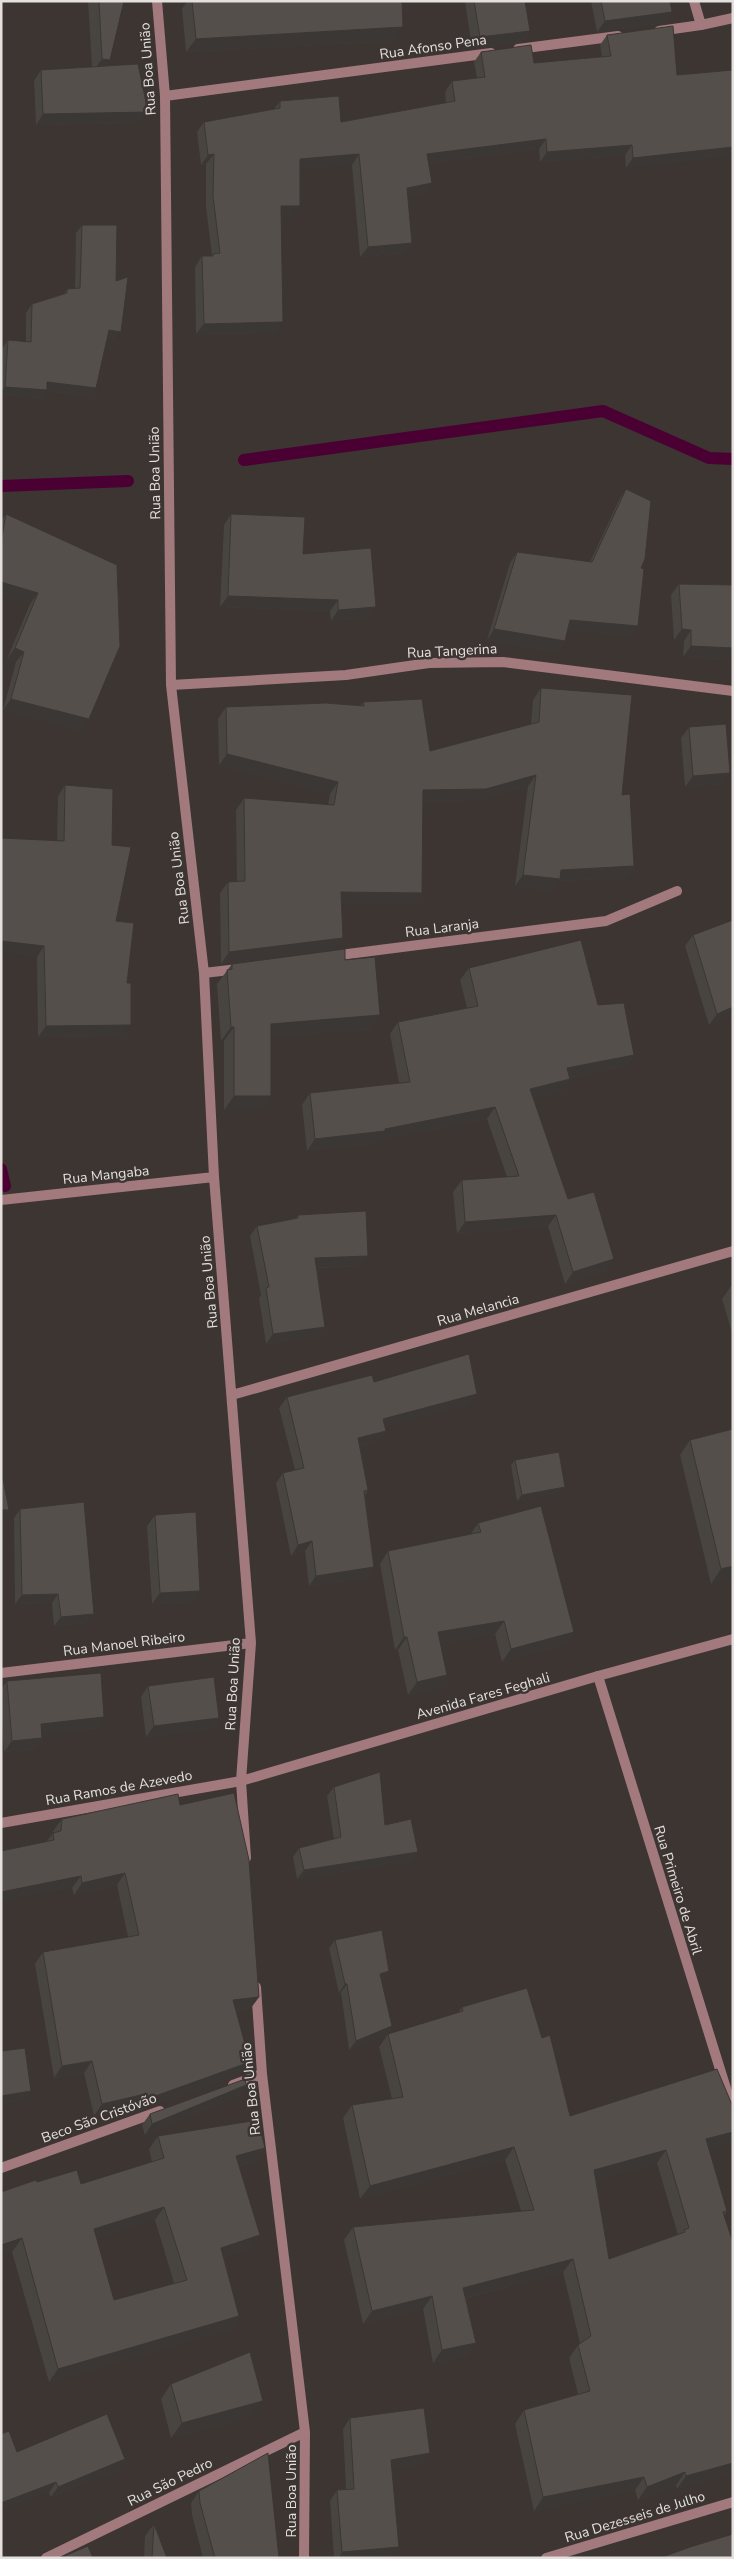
<svg xmlns="http://www.w3.org/2000/svg" width="734" height="2559" font-family="'Nunito Sans',sans-serif">
<style>
.lines{fill:none;stroke-linecap:round;stroke-linejoin:round}
.stream{stroke:#4a0033;stroke-width:12}
.minor{stroke:#a2797d;stroke-width:10}
.tertiary{stroke:#a2797d;stroke-width:10}
.wall{fill:#484440;fill-rule:evenodd}
.shaded-wall{fill:#3b3734}
.building{fill:#544f4a;stroke:#3b3734;fill-rule:evenodd}
.labels{text-anchor:middle;dominant-baseline:central;stroke-width:5;stroke-linejoin:round;paint-order:stroke}
.street-label{font-size:14px;fill:#e4e0de;stroke:#3c3532}
</style>
<rect width="100%" height="100%" fill="#3c3532"/>
<g class="lines">
<path class="stream" d="M244 460 603 411 709 458 733 459
M1 486 128 481
M1 1169 5 1186"/>
<path class="minor" d="M157 1 165 96 171 685 204 973 214 1177 251 1643 241 1781 246 1858
M659 31 701 25
M518 49 618 36
M165 96 491 53
M171 685 346 675 429 663 503 662 733 691
M332 956 606 921 677 891
M204 973 238 969
M1 1200 214 1177
M232 1395 733 1251
M1 1673 251 1643
M1 1823 241 1781 598 1676
M256 1987 262 2074 305 2432 304 2558
M233 2085 262 2074
M1 2168 160 2111
M46 2558 305 2432
M546 2558 733 2502"/>
<path class="tertiary" d="M694 1 701 25 733 18
M733 1639 598 1676 733 2111"/>
</g>
<path class="wall" d="M88 1H124L105 66 140 123 36 125 34 81 41 70 92 67Z
M187 1H402L394 41 186 52 182 9Z
M465 1H525L530 31 522 42 472 48Z
M591 1H670L672 12 664 23 597 32Z
M607 35 677 75 733 70 626 168 625 155 540 162 539 149 429 163 425 193 408 196 405 253 360 257 352 165 300 168 293 216H281L276 333 196 334 195 267 202 256H211L212 255 206 207V164L201 165 197 132 204 122 274 109 280 101 341 122 446 103 445 92 452 81 477 78 474 62 481 52 534 63 602 57 600 45Z
M82 225 115 340 107 338 96 388 90 396 46 391 41 398 1 395V365L2 349 8 340 26 342V313L32 304 64 294 67 289H75L76 233Z
M626 489 641 568 631 636 567 631 565 641 557 652 487 640 510 563 517 552 590 562 619 500Z
M6 514 89 719 81 730 3 710 16 662 7 659 30 604 1 595V521Z
M231 514 303 554 376 607 368 618 331 621 330 611 220 607 224 525Z
M679 584 733 585V654L729 659 683 657 684 641 674 640 671 595Z
M541 688 622 795 634 866 626 878 558 881 552 891 515 886 528 786 478 801 422 802V893L413 904H341L343 938 334 949 221 964 220 893 228 882 237 881 236 810 244 798 328 805 330 794 219 765 218 719 226 707 361 705 363 702 430 751 531 724 533 700Z
M689 727 722 784 685 787 681 738Z
M65 785 112 845 116 921 127 983 123 1036 38 1037 37 957 57 841 58 796Z
M693 935 733 1014 709 1025 685 946Z
M345 960 371 1029 271 1037 261 1110H224V1041H221L217 984 232 964Z
M469 968 598 1005 634 1055 626 1066 570 1078 562 1091 533 1098 568 1199 606 1271 565 1284 548 1226 457 1234 453 1192 462 1180 507 1177 487 1119 378 1140 377 1143 307 1151 302 1105 310 1093 399 1083 390 1034 398 1022 467 1008 460 980Z
M298 1215 361 1266 317 1268 325 1327 318 1337 266 1344 259 1298 261 1295 250 1236 257 1226 296 1218Z
M731 1286H733V1336L722 1299Z
M374 1382 470 1404 385 1426 386 1431 379 1441 360 1446 368 1490 365 1496 374 1567 367 1578 309 1586 305 1551 291 1556 276 1483 283 1473 295 1470 279 1408 287 1397Z
M733 1429V1578L711 1584 680 1455 690 1440Z
M515 1460 565 1487 561 1492 517 1501 511 1465Z
M20 1509 87 1623 54 1626 52 1603 15 1604 14 1518Z
M155 1515 200 1591 193 1602 152 1604 147 1526Z
M478 1523 574 1632 566 1644 502 1662 495 1634 440 1643 447 1675 438 1688 408 1695 398 1650H395L380 1564 388 1551 471 1534Z
M7 1681 97 1728 41 1734 42 1738 34 1749 4 1752 1 1714V1689Z
M148 1686 219 1718 211 1729 146 1737 141 1697Z
M334 1787 385 1825 418 1852 411 1861 297 1879 293 1857 299 1848 334 1839 327 1796Z
M180 1805 259 1997 250 2009 235 2011 241 2074 138 2111 137 2106 94 2116 84 2073 54 2078 35 1964 43 1952 128 1937 117 1885 74 1895 72 1888 46 1842 53 1833V1831L62 1819Z
M335 1940 389 1971 383 1980H381L392 2026 386 2035 349 2050 341 1992 339 1993 329 1948Z
M462 2007 542 2038 570 2116 733 2107V2143L709 2149 727 2211 724 2216 733 2473 677 2489 676 2485 638 2500 635 2490 534 2511 515 2424 524 2410 578 2394 569 2358 578 2345 580 2343 563 2272 466 2298 476 2343 467 2356 433 2363 423 2309 363 2324 344 2240 353 2227 521 2211 505 2160 360 2199 343 2118 352 2105 392 2099 379 2047 388 2034 458 2013ZM657 2163 678 2235 609 2259 596 2180Z
M246 2085 238 2096 145 2135 142 2125 150 2114Z
M158 2136 265 2148 256 2161 239 2166 260 2235 250 2248 224 2257 239 2316 230 2329 49 2382 12 2252 37 2182 81 2184 152 2162 149 2149ZM155 2220 174 2283 114 2300 96 2238Z
M171 2384 253 2416 171 2438 161 2399Z
M350 2418 423 2464 392 2469 399 2547 391 2558H334L330 2501 337 2490 346 2489 343 2429Z
M17 2452 125 2459 118 2470 51 2497 49 2493Z
M199 2491 279 2558H203L192 2515 191 2503Z
M154 2524 167 2558H144L145 2536Z"/>
<path class="shaded-wall" d="M672 12 664 23 597 32 605 21Z
M403 27 394 41 186 52 196 39Z
M530 31 522 42 472 48 480 37Z
M102 59 110 60 100 74 92 73Z
M148 112 140 123 36 125 43 114Z
M546 139 539 149 420 164 427 154Z
M632 145 625 155 540 162 547 152Z
M733 147V157L626 168 633 158Z
M214 154 206 164 201 165 208 155Z
M359 154 352 165 293 169 300 159Z
M432 183 425 193 399 198 407 188Z
M281 206H300L293 216H273Z
M412 243 405 253 360 257 368 247Z
M283 322 276 333 196 334 204 324Z
M109 330 121 332 115 340 103 338Z
M47 382 96 388 90 396 46 391 41 398 1 395V392L5 387Z
M1 582 38 593 30 604 1 595Z
M228 596 338 600 330 611 220 607Z
M376 607 368 618 331 621 338 610Z
M570 620 638 626 631 636 562 631Z
M494 629 565 641 557 652 487 640Z
M682 629 691 630 684 641 674 640Z
M691 646 733 648V654L729 659 683 657Z
M15 648 24 652 16 662 7 659Z
M11 699 89 719 81 730 3 710Z
M227 754 338 782 330 794 219 765Z
M730 773 722 784 685 787 693 776Z
M536 775 528 786 478 801 414 802 423 790Z
M634 866 626 878 558 881 552 891 515 886 523 875 561 870Z
M341 892 422 893 413 904H333Z
M343 938 334 949 221 964 229 952Z
M1 941 44 946 37 957 1 952Z
M733 1007V1014L709 1025 717 1014Z
M380 1015 371 1029 261 1038 271 1024Z
M131 1025 123 1036 38 1037 46 1026Z
M231 1027H234L224 1041H221Z
M634 1055 626 1066 559 1080 567 1068Z
M570 1079 562 1091 521 1101 530 1089Z
M234 1096H271L261 1110H224Z
M495 1107 487 1119 378 1140 377 1143 307 1151 315 1139 385 1129Z
M556 1215 548 1226 457 1234 465 1222Z
M368 1256 361 1266 308 1268 315 1258Z
M614 1259 606 1271 565 1284 573 1272Z
M325 1327 318 1337 266 1344 273 1334Z
M477 1394 470 1404 375 1429 383 1419Z
M386 1431 379 1441 351 1448 358 1438Z
M565 1487 561 1492 517 1501 522 1495Z
M1 1510H9L1 1521Z
M312 1541 305 1551 291 1556 298 1545Z
M733 1566V1578L711 1584 721 1569Z
M374 1567 367 1578 309 1586 316 1576Z
M200 1591 193 1602 152 1604 160 1593Z
M58 1594 52 1603 15 1604 22 1595Z
M94 1614 87 1623 54 1626 61 1617Z
M504 1621 495 1634 429 1645 438 1632Z
M574 1632 566 1644 502 1662 511 1649Z
M404 1637H407L398 1650H395Z
M447 1675 438 1688 408 1695 417 1682Z
M104 1717 97 1728 33 1735 41 1724Z
M219 1718 211 1729 146 1737 154 1726Z
M42 1738 34 1749 4 1752 12 1741Z
M418 1852 411 1861 297 1879 304 1870Z
M125 1873 117 1885 74 1895 82 1883Z
M81 1876 72 1888 1 1902V1892Z
M389 1971 383 1980 373 1983 380 1974Z
M345 1984H347L341 1992 339 1993Z
M259 1997 250 2009 224 2012 233 2000Z
M392 2026 386 2035 349 2050 356 2041Z
M92 2061 84 2073 54 2078 62 2066Z
M250 2062 241 2074 138 2111 147 2099Z
M246 2085 238 2096 145 2135 152 2124Z
M31 2091 23 2102 1 2105V2096Z
M145 2094 137 2106 94 2116 102 2104Z
M733 2132V2143L696 2153 706 2139Z
M514 2147 505 2160 360 2199 370 2186Z
M265 2148 256 2161 227 2169 236 2156Z
M666 2150 657 2163 585 2183 594 2170Z
M164 2207 155 2220 84 2242 94 2229Z
M260 2235 250 2248 212 2261 221 2248Z
M22 2238 12 2252 1 2256V2245Z
M573 2259 563 2272 454 2301 463 2288Z
M432 2296 423 2309 363 2324 372 2311Z
M239 2316 230 2329 49 2382 58 2369Z
M476 2343 467 2356 433 2363 442 2350Z
M263 2401 253 2416 171 2438 182 2423Z
M430 2453 423 2464 384 2471 391 2460Z
M125 2459 118 2470 51 2497 58 2487Z
M733 2463V2473L677 2489 686 2476Z
M685 2472 676 2485 638 2500 647 2487Z
M644 2477 635 2490 534 2511 543 2497Z
M56 2482 49 2493 1 2510V2503Z
M399 2547 391 2558H339L342 2552Z"/>
<path class="building" d="M99 1H124L110 60 102 59Z
M192 1H402L403 27 196 39Z
M474 1H525L530 31 480 37Z
M601 1H670L672 12 605 21Z
M673 26 677 75 733 70V147L633 158 632 145 547 152 546 139 427 154 432 183 407 188 412 243 368 247 359 154 300 159V206H281L283 322 204 324 202 256H213V254L220 253 213 196 214 154 208 155 204 122 280 108V101L339 96 341 122 455 101 452 81 485 77 481 52 531 45 534 63 611 56 607 35Z
M138 64 148 112 43 114 41 70Z
M82 225H117L116 281 128 277 121 332 109 330 96 388 47 382V390L5 387 8 340 31 342 32 304 67 293V289L80 288Z
M626 489 651 501 645 559 641 568 644 569 638 626 570 620 565 641 494 629 517 552 592 562Z
M6 514 117 565 120 646 89 719 11 699 24 652 15 648 38 593 1 582V542Z
M231 514 305 517 303 554 371 548 376 607 338 610V600L228 596Z
M679 584 733 585V648L691 646V630L682 629Z
M541 688 632 695 622 795 630 794 634 866 561 870 560 879 523 875 536 775 486 789 423 790 422 893 341 892 343 938 229 952 228 882 245 881 244 798 334 805 338 782 227 754 226 707 326 703 364 706 363 702 422 699 430 751 539 722Z
M726 724 730 773 693 776 689 727Z
M65 785 113 789 112 845 131 847 116 921 134 923 127 983H131V1025L46 1026 44 946 1 941V838L64 841Z
M733 920V1007L717 1014 693 935Z
M581 940 598 1005 624 1003 634 1055 567 1068 570 1079 530 1089 568 1199 594 1192 614 1259 573 1272 556 1215 465 1222 462 1180 519 1176 495 1107 385 1129V1131L315 1139 310 1093 410 1082 398 1022 478 1006 469 968Z
M345 949V960L375 957 380 1015 271 1024V1096H234V1027H231L227 970 232 969V964Z
M366 1211 368 1256 315 1258 325 1327 273 1334 266 1288 269 1287 257 1226 298 1218V1215Z
M469 1354 477 1394 383 1419 386 1431 358 1438 368 1490 364 1491 374 1567 316 1576 312 1541 298 1545 283 1473 304 1468 287 1397 372 1375 374 1382Z
M733 1429V1566L721 1569 690 1440Z
M559 1452 565 1487 522 1495 515 1460Z
M1 1469 9 1510H1Z
M84 1502 94 1614 61 1617 58 1594 22 1595 20 1509Z
M541 1506 574 1632 511 1649 504 1621 438 1632 447 1675 417 1682 407 1637H404L388 1551 481 1532 478 1523Z
M196 1512 200 1591 160 1593 155 1515Z
M101 1673 104 1717 41 1724 42 1738 12 1741 7 1681Z
M214 1677 219 1718 154 1726 148 1686Z
M380 1772 385 1825 411 1819 418 1852 304 1870 299 1848 341 1837 334 1787Z
M234 1793 249 1860 259 1997 233 2000 250 2062 147 2099 145 2094 102 2104 92 2061 62 2066 43 1952 139 1935 125 1873 82 1883 81 1876 1 1892V1851L54 1840 53 1833 61 1831 62 1819 178 1794 180 1805Z
M382 1930 389 1971 380 1974 392 2026 356 2041 347 1984H345L335 1940Z
M527 1988 542 2038 550 2035 570 2116 717 2069 733 2107V2132L706 2139 727 2211 723 2212 733 2243V2463L686 2476 685 2472 647 2487 644 2477 543 2497 524 2410 590 2391 578 2345 591 2336 573 2259 463 2288 476 2343 442 2350 432 2296 372 2311 353 2227 534 2210 514 2147 370 2186 352 2105 403 2097 388 2034 463 2011 462 2007ZM666 2150 689 2228 684 2230 685 2232 609 2259 594 2170Z
M25 2048 31 2091 1 2096V2051Z
M245 2079 246 2085 152 2124 150 2114Z
M258 2120 265 2148 236 2156 260 2235 221 2248 239 2316 58 2369 22 2238 1 2245V2192L36 2180 37 2182 77 2170 81 2184 164 2158 158 2136ZM164 2207 187 2280 114 2300 94 2229Z
M250 2352 263 2401 182 2423 171 2384Z
M424 2408 430 2453 391 2460 399 2547 342 2552 337 2490 354 2489 350 2418Z
M107 2414 125 2459 58 2487 56 2482 1 2503V2434L9 2431 17 2452Z
M268 2453 279 2558H215L200 2503 199 2491Z
M154 2524 167 2558H152Z
M733 2534V2558H660L690 2547Z
M88 2546 93 2558H60Z"/>
<g class="labels">
<g class="street-label">
<text transform="translate(433 47) rotate(-8)">Rua Afonso Pena</text>
<text transform="translate(148 69) rotate(-94)">Rua Boa União</text>
<text transform="translate(155 473) rotate(-91)">Rua Boa União</text>
<text transform="translate(452 651) rotate(-3)">Rua Tangerina</text>
<text transform="translate(179 878) rotate(-97)">Rua Boa União</text>
<text transform="translate(442 928) rotate(-7)">Rua Laranja</text>
<text transform="translate(106 1175) rotate(-6)">Rua Mangaba</text>
<text transform="translate(209 1282) rotate(-95)">Rua Boa União</text>
<text transform="translate(478 1310) rotate(-16)">Rua Melancia</text>
<text transform="translate(124 1644) rotate(-7)">Rua Manoel Ribeiro</text>
<text transform="translate(233 1684) rotate(-87)">Rua Boa União</text>
<text transform="translate(483 1696) rotate(-16)">Avenida Fares Feghali</text>
<text transform="translate(119 1788) rotate(-10)">Rua Ramos de Azevedo</text>
<text transform="translate(678 1890) rotate(73)">Rua Primeiro de Abril</text>
<text transform="translate(251 2089) rotate(-96)">Rua Boa União</text>
<text transform="translate(99 2118) rotate(-20)">Beco São Cristóvão</text>
<text transform="translate(170 2482) rotate(-26)">Rua São Pedro</text>
<text transform="translate(291 2491) rotate(-90)">Rua Boa União</text>
<text transform="translate(635 2517) rotate(-17)">Rua Dezesseis de Julho</text>
</g>
</g>
<rect width="734" height="2559" fill="none" stroke="#e4e0de" stroke-width="5"/>
</svg>
